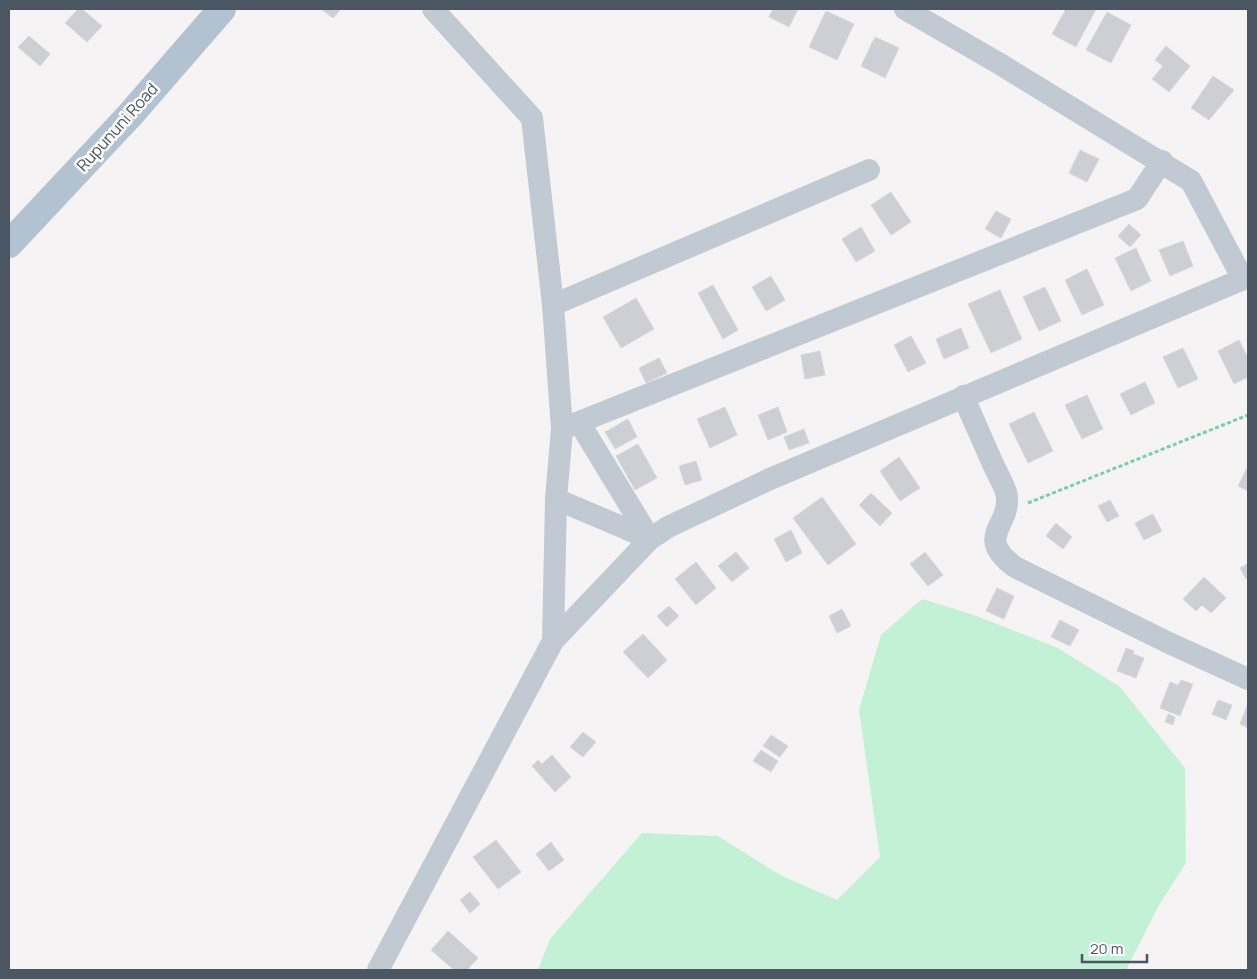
<svg xmlns="http://www.w3.org/2000/svg" width="1257" height="979" font-family="Manrope,sans-serif">
<style>
.green{fill:#c3f1d5}
.building{fill:#cdcfd5;stroke:#d7d9de}
.lines{fill:none;stroke-linecap:round;stroke-linejoin:round}
.path{stroke:#7ad0a6;stroke-width:3;stroke-dasharray:4 2.5;stroke-linecap:butt}
.minor{stroke:#c1cad2;stroke-width:22}
.primary{stroke:#b3c2d1;stroke-width:28}
.labels{text-anchor:middle;dominant-baseline:central;stroke-width:5;stroke-linejoin:round;paint-order:stroke}
.street-label{font-size:16px;fill:#4a5661;stroke:#fff}
</style>
<rect width="100%" height="100%" fill="#f5f3f3"/>
<path class="green" d="M922 599 974 615 1058 648 1120 687 1185 768 1186 863 1159 905 1126 970H538L550 939 642 833 718 836 780 875 837 900 880 857 859 710 881 635Z"/>
<path class="building" d="M78 9H82L102 26 87 42 65 23Z
M321 9H341L333 18Z
M773 9H798L789 27 769 17Z
M1066 9H1096L1076 47 1052 34Z
M826 11 854 24 837 60 809 47Z
M1107 12 1131 25 1111 63 1086 50Z
M29 36 50 54 40 66 18 47Z
M875 37 899 48 885 78 861 66Z
M1166 46 1190 66 1169 92 1152 79 1163 66 1155 60Z
M1213 76 1234 90 1209 120 1191 108Z
M1080 150 1099 159 1087 182 1069 173Z
M891 192 911 222 891 235 871 205Z
M996 211 1011 219 1001 238 985 229Z
M1129 224 1141 235 1130 247 1118 236Z
M861 227 875 251 856 262 842 239Z
M1183 241 1193 266 1170 276 1159 250Z
M1136 248 1151 281 1131 291 1115 258Z
M1087 269 1104 305 1082 315 1065 280Z
M771 276 785 300 766 311 752 287Z
M713 285 738 330 723 339 698 293Z
M1045 287 1061 321 1039 331 1023 297Z
M1000 290 1022 339 991 353 968 304Z
M636 298 654 329 621 348 603 317Z
M961 328 969 348 944 359 936 339Z
M911 336 926 363 908 372 894 345Z
M1239 340 1248 358V377L1234 384 1218 351Z
M1183 348 1198 379 1178 388 1163 357Z
M820 351 825 375 805 379 801 355Z
M659 358 667 373 646 383 639 368Z
M1145 382 1155 403 1131 415 1120 394Z
M1087 395 1103 429 1082 439 1065 405Z
M725 407 737 435 710 448 697 419Z
M778 407 787 432 768 440 758 415Z
M1034 412 1053 451 1028 463 1009 424Z
M628 419 637 437 615 449 605 432Z
M804 429 809 443 789 450 784 437Z
M638 444 657 478 635 490 616 456Z
M899 457 920 488 900 501 880 471Z
M696 461 702 480 685 485 679 466Z
M1247 468H1248V491L1238 486Z
M871 493 892 513 880 526 859 505Z
M822 497 856 544 828 565 793 518Z
M1110 500 1119 516 1107 522 1098 506Z
M1153 514 1162 531 1144 540 1135 523Z
M1056 523 1072 537 1063 549 1046 536Z
M791 530 802 553 786 562 774 539Z
M736 552 749 568 732 582 718 566Z
M925 552 943 575 928 586 910 564Z
M696 562 716 588 696 605 675 579Z
M1248 563V578L1246 579 1240 568Z
M1204 577 1226 598 1211 613 1202 605 1196 611 1183 599Z
M997 588 1014 596 1004 619 986 611Z
M669 606 679 616 667 627 657 616Z
M842 609 851 626 837 633 829 616Z
M1060 620 1079 630 1070 646 1051 637Z
M643 634 667 660 648 678 623 652Z
M1126 648 1134 651 1133 654 1144 658 1136 678 1117 671Z
M1181 680 1193 684 1180 716 1160 708 1170 682 1178 685Z
M1218 700 1232 705 1226 720 1212 714Z
M1248 703V728L1240 724Z
M1168 714 1175 717 1173 725 1165 722Z
M583 732 596 742 583 757 570 747Z
M771 735 788 746 780 757 763 746Z
M761 750 778 761 771 772 753 761Z
M552 755 571 777 555 792 532 766 538 760 542 764Z
M496 840 521 872 498 889 473 857Z
M551 842 564 860 549 871 536 854Z
M470 892 480 904 470 913 460 900Z
M448 931 478 958 467 970H454L431 950Z"/>
<g class="lines">
<path class="path" d="M1028 503 1248 415"/>
<path class="minor" d="M433 9 532 118 553 305 562 429 556 499 553 641
M905 9 1000 64 1191 181 1243 279
M553 305 869 170
M963 396C973 419 983 441 993 464 997 473 1003 483 1006 492 1014 526 972 535 1015 567L1169 643 1248 679
M579 422 650 539
M562 429 1137 199 1162 161
M556 499 650 539
M378 970 553 641 650 539 668 527 770 479 1248 277"/>
<path class="primary" d="M9 244 130 115 222 9"/>
</g>
<g class="labels">
<g class="street-label">
<text transform="translate(117 127) rotate(-48)">Rupununi Road</text>
</g>
</g>
<rect width="1257" height="979" fill="none" stroke="#4a5661" stroke-width="20"/>
<path d="M1082 954v8h65v-8" fill="none" stroke="#4a5661" stroke-width="2.5"/>
<text x="1090" y="954" font-size="15" fill="#4a5661" stroke="#ffffff" stroke-width="4" paint-order="stroke">20 m</text>
</svg>
